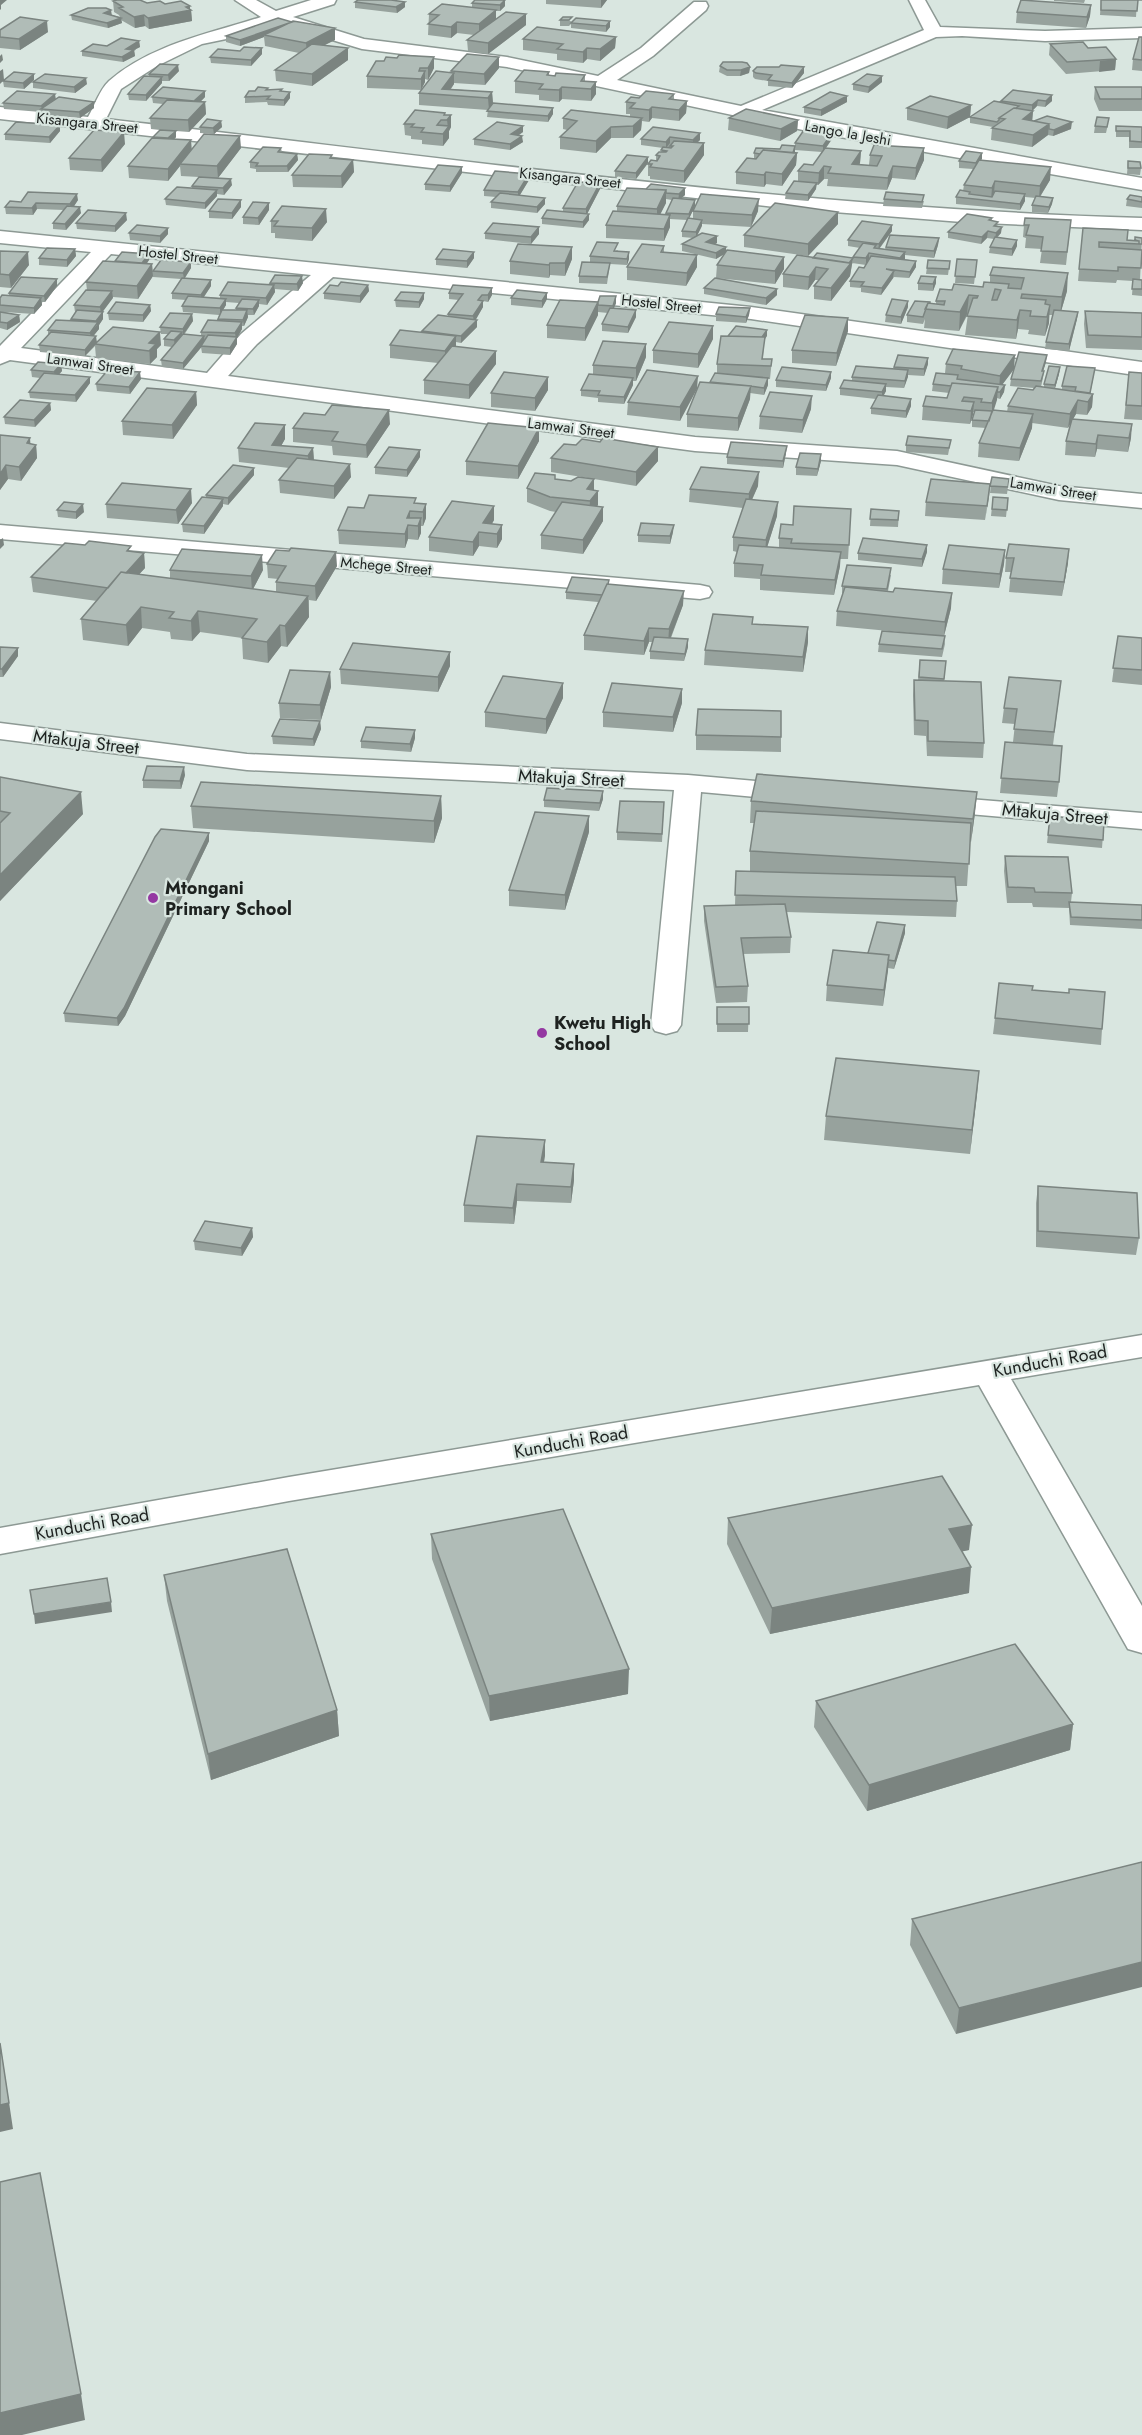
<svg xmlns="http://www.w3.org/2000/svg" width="1142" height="2435" font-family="Jost,sans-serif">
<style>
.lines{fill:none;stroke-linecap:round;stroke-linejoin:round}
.minor-casing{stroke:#8d9994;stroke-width:3}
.minor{fill:#fff;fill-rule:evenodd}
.wall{fill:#97a29d;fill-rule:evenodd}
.shaded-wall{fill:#7b8480}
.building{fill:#b0bcb7;stroke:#7b8480;stroke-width:1.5;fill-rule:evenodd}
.poi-dot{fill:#9438a2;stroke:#d9e6e0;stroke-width:2}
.labels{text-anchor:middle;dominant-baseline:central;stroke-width:4.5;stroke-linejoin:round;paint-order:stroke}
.far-street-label{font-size:15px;fill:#1e2220;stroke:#d9e6e0}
.street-label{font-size:18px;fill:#1e2220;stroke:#d9e6e0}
.poi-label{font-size:18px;font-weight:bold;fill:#1e2220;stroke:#d9e6e0;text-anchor:start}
</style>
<rect width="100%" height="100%" fill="#d9e6e0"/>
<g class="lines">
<defs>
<path id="minor" d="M235 0H256L276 11 311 0H336L334 4 293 17 364 39 507 57 598 76 641 48 694 2H706L708 6 706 10 653 56 617 80 741 106 924 30 909 0H925L940 27 1045 31 1142 28V38L1045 41 962 36 936 37 762 110 1142 178V190L817 133 507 67 362 49 276 23 231 38 202 44 157 66 121 89 106 119C450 158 795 208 1142 218V230L962 222 783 208 0 119V107L88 117C94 107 100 89 109 81 152 44 209 34 261 17Z
M0 231 751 307 1142 362V376L751 319 333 277 257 344 228 376 695 437 897 451 1059 486 1142 494V508L1059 500 897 465 695 451 10 360 0 364V346L91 252 0 243ZM111 254 311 275 241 334 207 373 21 348Z
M0 525 700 585 709 587 712 592 709 597 700 599 0 539Z
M0 723 247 754 688 775 799 785 809 787 813 793 809 799 799 801 701 792 681 1025 677 1031 666 1034 655 1031 651 1025 674 790 247 770 0 739Z
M932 796 1142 813V829L922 810 918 804 922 798Z
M1142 1335V1357L1011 1379 1142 1606V1653L1128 1649 979 1385 289 1501 0 1554V1528L289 1477Z"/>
</defs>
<use href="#minor" class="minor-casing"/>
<use href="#minor" class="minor"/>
</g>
<path class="wall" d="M505 0V6L500 11H496V19L526 14V25L488 54 468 51 467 40 474 35 457 33 451 38 428 35 429 14 472 7V3Z
M546 0H607L601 8 546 4Z
M1054 0H1085L1084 3 1054 1Z
M1101 0H1142V1H1137L1136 17 1100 15Z
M113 1 165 4 190 9 191 10 192 21 149 29 145 26 135 28 121 20 122 23 108 28 72 20 71 15H112L120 17 119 15 114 12Z
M355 2H405V7L397 13 355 8Z
M1091 5 1090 16 1086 28 1016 23 1017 12Z
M563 17 572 22 610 27 606 32 571 28V24L569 26H560V20Z
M278 18 335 40 324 45 348 48V60L312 86 276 81 275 70 299 53 265 46 264 37 240 46 226 42V36Z
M0 30 48 32 20 50 0 48Z
M616 37 615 48 600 61 587 59 583 63 557 60V54L523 50V39Z
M1142 37V71L1132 70 1133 59Z
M139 41 140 47 134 50 135 56 123 62 82 56V51Z
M1050 44 1088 48 1116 59 1115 70 1066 74 1049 55Z
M262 48V54L251 66 211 63 210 57 240 51Z
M499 57V68L485 85 454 83V84L451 89 492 92 493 103 553 108V114L548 122 487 117 488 110 419 105V93L451 73V71Z
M397 58 434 68 428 80 425 79V82L421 90 367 88V76L384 61Z
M720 66 750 67 749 73 740 76H727L719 72Z
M179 71 169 81H162V83L146 101 129 100 128 94 149 77V74Z
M753 71 804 73 792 88 768 86V81L755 79 753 77Z
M549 72V75H585V81L596 82V94L591 101 562 99 559 102 539 100V95L515 93V81Z
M34 74V80L24 89 4 87 3 81Z
M33 82 87 84 75 93 33 88Z
M882 82 868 93 853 90V84Z
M1095 87H1142V111H1099L1094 99Z
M282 89V91L290 98 284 106 268 105 267 102 245 103V97L255 91Z
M1013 90 1052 101 1045 107 1037 106 1032 111H1033L1032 121 1071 129 1053 136 1048 135 1032 147 991 140 992 128 993 127 970 123V117L1001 103V101Z
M674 94V100L687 101 686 113 679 121 652 118 649 122 642 121 641 130 633 138H611L596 153 560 149V137L567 130 563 129V118L630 117V114H626V102L639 98Z
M152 97H205L200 102H205L206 114 189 132 176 131V137L175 139 192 149 241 148 218 178 232 185 224 195 217 194V196L205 209 166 205 165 199 192 188V186L199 177 181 176 180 166 168 181 129 178 128 166 160 130 151 129 150 118 163 104 153 103Z
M94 102V108L80 118 42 115 41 112 4 109 3 103Z
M847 102 821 116 804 113V107Z
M971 105 970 117 947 129 907 120V108Z
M445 115 451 127 449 131V138L443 146 422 144V140L411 139V136L405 135 404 124Z
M729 118 798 120 797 131 780 141 728 130Z
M221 121 222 127 214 134 200 133V127Z
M1108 124 1106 133H1094L1095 126Z
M60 125V131L50 143 5 140V134Z
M1116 126 1142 127V148H1129V137H1116Z
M834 130V136L826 148 861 151 860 163 859 165H869L870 155 924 160 915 180 892 178 887 190 827 186 828 179H824L818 185H816V189L808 201 785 199 786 193 798 181V171L813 165 822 152 795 150V153H797L796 165 782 186 766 184 764 187 736 184V172L754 159V153L795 146V143Z
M523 132 519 135 523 142 510 150 474 145V139Z
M700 133V140L697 143H704V155L684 183 650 179V176H648V164L656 161V155L661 152 663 148 641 145V139Z
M125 144 102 172 70 170 69 158Z
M281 148 282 153 297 154 298 160 288 172H256V169L250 168V162Z
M982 153 981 160 1050 180 1040 197 1053 198 1052 204 1048 213 1032 212V205L1036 198 1025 197V201L1020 210 956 204V197L963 191 964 185 973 169 959 168V161Z
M332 158 353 160 354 172 342 188 293 187 292 175Z
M1128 161 1141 168 1140 175 1127 174Z
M648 163 636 179 615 177V171Z
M462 173 450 192 425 190V184Z
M529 180 520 195 545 204 537 213 491 208V202L496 197 484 196V190Z
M600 183V189L587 214H589V220L583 228 542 224V218L563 211V208Z
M685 188V195L680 199 695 206 689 218 693 219V211H758L751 227 702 224 697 235 717 243 714 244 726 247V252L784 257V269L775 284 716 278 717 265 724 254 716 259 682 251V244L693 238 682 237V231L687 220 670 219V227L664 241 606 238V225L617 211V206L646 189ZM666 199 672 200 666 214H660L666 203Z
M1142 197V208L1126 206 1127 199Z
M884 199 924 201 922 208 883 206Z
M78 200 73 207 81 213 66 230 53 229V223L64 210 37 209 33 215 6 214 5 207 21 202Z
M241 200V207L232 219 209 218V211Z
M269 210 259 225 243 224V217Z
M992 218V221L998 226 1001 233 997 238 1017 240V246L1012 256 989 253 990 247 994 239 987 238 981 244 948 238V232Z
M127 220 115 232 77 229 76 223Z
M1071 220 1066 265 1040 263 1042 249 1025 248 1026 238 1023 237 1024 225Z
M271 221 327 222 312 241 275 238V233H271Z
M838 224 808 256 744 247V235Z
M892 225V231L880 248 885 249 886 247 939 238 938 245 934 258 905 255 904 259 916 261V267L909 278 894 277 881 295 861 292V288L850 287V281L864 268 866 265 852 263 853 257 860 248 848 246V240Z
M539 227V234L531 244 485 239V233Z
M1083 228 1127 240H1135V237L1142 238 1140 280H1142V296L1132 295 1133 281 1117 280 1116 283 1078 281Z
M129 233 168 234 160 243 130 240Z
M664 246V252L697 267 686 286 627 280V267Z
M75 249 76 256 67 267 39 265V258Z
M618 250 617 252 629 259 627 265 610 264 607 284 579 283V276L590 262V256Z
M0 251 29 265 11 288 0 287Z
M474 252V258L467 268 436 265V259Z
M813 258H853L850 276 831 301 814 299V286L819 280H815L808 290 783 287V274Z
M572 259 565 276 550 275 549 278 510 274V261Z
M957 259 977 260 974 284 955 283Z
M149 260 147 263 152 264 153 276 138 299 113 297 102 312 103 319 99 325V329L93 336 97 342 161 345 157 349V357L150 364 96 358 95 346 85 356 40 352 39 345 48 336V330L71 321V319L76 312H75L74 305 87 290 86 282 115 261Z
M928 260 950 261 948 275 926 274Z
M993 267 1067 291 1061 311 1078 312 1077 319 1069 351 1045 349 1046 342 1053 315H1049V323L1045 336 1028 334 1029 330 1018 329 1016 339 965 335 968 314 959 331 924 328 925 319 923 324 907 322V315L930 303 936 304V301L952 290 983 287 990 283V275Z
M191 268 185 278 211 286 204 297 220 298V295L270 285V283H303L298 291 275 289V292L267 305 259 304V306L254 315H248V317L244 326H242V329L237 338V344L230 355 202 353 201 347 183 369 162 367 161 360 172 347 164 346V339L168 334H161L160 327 192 314 193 321 184 335 201 336V332L218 321 219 315 183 312 182 306 186 300 172 299V293L181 279 153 277V271ZM226 302 239 303 236 308V310H223L226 305Z
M57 279V286L45 302H42V305L34 314 4 312 19 315 20 322 7 330 0 328V298L9 296V293Z
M918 283H936L933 291 918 290Z
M368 285 369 291 360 303 324 299V293L338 286Z
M704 288 777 295 766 305 704 294Z
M424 293V299L419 308 396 307 395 300Z
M449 293 492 295 488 302 483 301V307L475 320H477V327L461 343 456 342V346L496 364 469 399 424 394V380L438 363 390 358V345L422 332V331L448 316V314L459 300 449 299Z
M547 293V299L542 308 511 305V298Z
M560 300 616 303 614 308 636 317 628 333 602 331V324L608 313 598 312V315L585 341 547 338V325Z
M150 305 151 311 143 322 109 320 108 313Z
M908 307 901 324 885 322 886 315Z
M750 308 749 315 746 323 716 321V314Z
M1085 311 1142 313V350L1086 348 1084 324Z
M848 318V331L836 366 792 363V350Z
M767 336 764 340 763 359H772L770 379H768V385L764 395 750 393V399L738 431 687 427V414L717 373V364Z
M713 339 698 368 653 363V350Z
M646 357 636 381H633V385L624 404 598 402V398L581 396V390L593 374V365Z
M1046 362 1043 371H1044L1043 378 1041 387H1044V384L1060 367 1059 374 1055 388 1062 389V386L1095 368 1090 393 1093 394 1092 407 1087 415 1076 414 1073 419 1131 438 1128 452 1097 449 1095 457 1065 455 1066 441 1070 424 1068 428 1032 423V428L1019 461 978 457 979 443 986 428 972 427V420L975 412H973L970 424 922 420 923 406 947 398 949 393 932 391 933 384 945 373 946 364 1014 368ZM1014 369 1011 379 1010 386 1034 388 1033 390 1008 406 1007 412 993 410 997 398 1000 399 1004 392 1005 385H1002Z
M61 364 62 371 59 374 90 383 76 402 30 398 29 392 40 378 32 377 31 370Z
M928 364 924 376 908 375 904 388 886 387V391L883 396 911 406 906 418 871 414V408L876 399 840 395V388L852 381V377L894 369V367Z
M831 372V378L826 391 776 387V380Z
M1129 372 1142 373V420L1124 419Z
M698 376 680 421 627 415 628 402Z
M548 377V390L535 411 491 407V393Z
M141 379 130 394 97 391 96 384Z
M196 392 197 405 173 439 123 435 122 421Z
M50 403 51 410 35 427 5 424 4 417Z
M811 409 802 433 759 429 760 416Z
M390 424 367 458 333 455 332 446 293 442V428Z
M539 428V441L518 479 466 475V461Z
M0 435 30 438V444L36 445 37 458 21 481 8 479 0 490Z
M285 439 281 446 313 448 314 460 351 477 334 499 280 493 279 480 289 468 239 462 238 448Z
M951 440 948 455 906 452V445Z
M600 442 658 447V461L636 486 594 479V490L598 505 597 506 603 521 583 554 541 549V535L556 512 550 511 527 502V488L555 479 571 481 588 478 551 472V458L576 445Z
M786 453 783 468 727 464V457Z
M420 457 407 477 375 474V467Z
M821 461 817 476 796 475V467Z
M254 468V475L228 505 223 504V506L204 534 183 532 182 524 206 497V495Z
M992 477 1009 479 1007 494 990 493Z
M990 484 985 520 925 516 926 502Z
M758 486 752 500 777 516 767 547 779 548V538L793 525 851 509 848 559H840V566L834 595 760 590V579L734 577V563L737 552 733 551V537L743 508 689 502 690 489Z
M993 497 1008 498 1006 517 991 516Z
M192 503 178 524 107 518 106 504Z
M417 504H426V518L423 526H421V533L418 540 408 539 405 548 339 544 338 530 364 508Z
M494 506V520L492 524 502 525V539L497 548 479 546 473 556 429 551V537Z
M871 509 899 511 898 527 870 526Z
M57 510 84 512 76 519 58 517Z
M673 532 670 544 638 542V535Z
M85 545 144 553 145 568 139 574 170 579V570H263L253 589 276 592V582L278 579 268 578 267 564 337 566 316 601 309 600V617L287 647 281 646 268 663 243 659 242 638 200 632 192 641 171 639 170 632 142 628 128 646 83 640 81 619 97 601 33 592 31 577Z
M1005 550 1004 564 999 588 942 584 943 569Z
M927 552 922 567 858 560V553Z
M1006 558 1068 563 1062 596 1009 592 1011 572H1005Z
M891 575 888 591 951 608 944 636 945 644 942 657 878 652 879 644 942 636 836 626 837 611 843 593H842V586Z
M609 580V584L683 605 671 638 688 647 684 661 650 659V651L652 642H649L644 655 584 650V635L598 602 566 599V592Z
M808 627V642L803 672 704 665 705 650Z
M1118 636 1142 638V685L1112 682Z
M0 647 18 648V656L3 677H0Z
M920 660 946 661 944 681 984 743 983 758 927 756 926 736 914 735 913 695 914 680H918Z
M450 666 438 692 341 684 340 669Z
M330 672 331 687 321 720 280 718 279 703Z
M1061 681 1053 745 1059 782 1057 797 1000 793 1005 742H1013L1015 724 1002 723 1004 708Z
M563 683V698L546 734 485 727V712Z
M682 703 673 732 603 727V712Z
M320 721 321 729 314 746 273 744 272 736Z
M415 730V738L411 752 361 748V741Z
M696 735 781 737V752L696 750Z
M185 775 181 789 143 788V780Z
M0 777 83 814 0 901Z
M441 796 442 818 434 843 193 828 191 806Z
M603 799 599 811 544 807V800Z
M751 801 975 813 971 842 970 841 967 886H956L957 901 956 917 786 912 791 937 790 953 743 954 748 986 747 1002 716 1003 704 921V906L735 905 736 871H750V851L754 823H750Z
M664 802 662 842 617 840V832Z
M1050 816 1104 821 1102 848 1047 843Z
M589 832 565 910 509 906V890Z
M209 833V841L125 1016 118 1026 65 1022 64 1013Z
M1005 856 1072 893 1071 902 1142 905V929L1070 925 1069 908 1033 907 1032 903H1007L1004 871Z
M905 925V933L894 969 888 968 883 1006 826 1001 827 985Z
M1033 990 1102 1029 1101 1045 993 1034 995 1018Z
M717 1007H749L748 1032H717Z
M979 1071 970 1154 824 1140 826 1116Z
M545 1140 544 1162 574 1164V1180L571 1203 517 1201 514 1224 464 1222V1205Z
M1038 1186 1139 1238 1136 1255 1036 1247V1203Z
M252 1228 253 1237 242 1256 195 1250 194 1241Z
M728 1518 969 1550 962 1551 969 1593 770 1634 727 1544Z
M431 1534 628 1694 490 1721 432 1559Z
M164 1575 337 1710 339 1736 211 1780 167 1601Z
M816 1701 1073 1724 1070 1750 867 1811 814 1727Z
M1142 1862 956 2034 910 1945 912 1919Z"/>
<path class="shaded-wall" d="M0 0H7L1 5V9L0 10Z
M505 0V6L500 11V5Z
M601 0H607L601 8Z
M405 2V7L397 13 396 7Z
M1091 5 1090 16 1086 28 1087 17Z
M190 6V10H191L192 21 149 29 148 18Z
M111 10 112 16 104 13Z
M496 10V21L479 35V24Z
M526 14V25L488 54V43Z
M144 15 145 26 135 28 134 17Z
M121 18 122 23 108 28 107 23Z
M47 21 48 32 20 50 19 39Z
M610 21V27L606 32V26Z
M292 22 264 35V37L240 46V40Z
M457 22V33L451 38V27Z
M335 28V40L307 54 306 43Z
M616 37 615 48 600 61V49Z
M139 41 140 47 134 50 135 56 123 62 122 57 126 49Z
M262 48V54L251 66V60Z
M348 48V60L312 86V74Z
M587 48V59L583 63V52Z
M2 54 3 60 0 63V56Z
M434 57V68L428 80V68Z
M499 57V68L485 85 484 74Z
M1116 59 1115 70 1099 72 1100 61Z
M178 65 179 71 169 81 168 75Z
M750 67 749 73 740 76 741 70Z
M804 67V73L792 88V83Z
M3 69 4 80 0 84V71Z
M425 71V82L421 90V79Z
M454 73V84L446 95 442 89Z
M34 74V80L24 89 23 83Z
M882 76V82L868 93 869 87Z
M162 77V83L146 101V95Z
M86 78 87 84 75 93 74 87Z
M596 82V94L591 101V89Z
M562 87V99L559 102V90Z
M205 91V97L195 107 194 101Z
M290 92V98L284 106V100Z
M492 92 493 104 489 110 488 98Z
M55 94 56 100 42 109 41 106Z
M1052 95V101L1045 107 1046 101Z
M847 96V102L821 116V110Z
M1038 100 1037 106 1032 111V105Z
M687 101 686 113 679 121V110Z
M94 102V108L80 118 79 112Z
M205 102 206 114 189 132 188 120Z
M971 105 970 117 947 129 948 117Z
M652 107V118L649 122V110Z
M553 108V114L548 122V116Z
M1033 111 1032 123 1023 119Z
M451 115V127L449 131V138L443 146V134L448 128 447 120Z
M642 118 641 130 633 138V126Z
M798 120 797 131 780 141 781 129Z
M221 121 222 127 214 134 213 128Z
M1072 122 1071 129 1053 136 1054 130Z
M1049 124 1048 135 1032 147 1033 135Z
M60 125V131L50 143 49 137Z
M523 126V132L511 140V134Z
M611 127V138L596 153V141Z
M834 130V136L823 152V146Z
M176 131V137L169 144 168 138Z
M124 132 125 144 102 172 101 160Z
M700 133V140L693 146V140Z
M240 136 241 148 218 178 217 166Z
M522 136 523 142 510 150V144Z
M670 137V143L666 148V142Z
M191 140 192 152 180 164V166L168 181V169Z
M704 143V155L684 183V171Z
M795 146V152L792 160 797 153 796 165 782 186V174Z
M924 148V160L915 180 916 168Z
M861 151 860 163 852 176V164Z
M982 153V159L975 169 976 163Z
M297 154 298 160 288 172 287 166Z
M648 157V163L636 179V173Z
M353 160 354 172 342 188 341 176Z
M824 166V179L818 185 819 173Z
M893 166 892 178 887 190 888 178Z
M462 167V173L450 192V186Z
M1051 167 1050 180 1039 198 1040 186Z
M766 172V184L764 187V175Z
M529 174V180L518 198V192Z
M231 179 232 185 224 195 223 188Z
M995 181 994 193 991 200 992 188Z
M600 183V189L586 216V209Z
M817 183 816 189 808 201V195Z
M685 188V195L678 201 679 194Z
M217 190V196L205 209V203Z
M666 190V203L657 221V209Z
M77 194 78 200 71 211 70 204Z
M1025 194V201L1020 210V204Z
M545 198V204L537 213V207Z
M1053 198 1052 204 1048 213 1049 207Z
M759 199 758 211 751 227 752 215Z
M241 200V207L232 219V213Z
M695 200V206L688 221 689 214Z
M36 203 37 209 33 215 32 208Z
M269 203V210L259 225 258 218Z
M80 207 81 213 66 230 65 224Z
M326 209 327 222 312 241V228Z
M838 212V224L808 256V244Z
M126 213 127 220 115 232V226Z
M589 214V220L583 228V222Z
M670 215V227L664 241V229Z
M702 220V226L696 238V232Z
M892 225V231L878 250 879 244Z
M539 227V234L531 244V237Z
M1002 227 1001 233 995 239 996 233Z
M168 228V234L160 243V236Z
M988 231 987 238 981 244 982 237Z
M717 236V243L706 249V242Z
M939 238 938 245 934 258V251Z
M1017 240V246L1012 256V249Z
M572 247V259L565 276V263Z
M726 247V253L716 259V253Z
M75 249 76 256 67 267V260Z
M28 252 29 265 11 288 9 275Z
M474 252V258L467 268V261Z
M629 252V259L627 265V259Z
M905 252V259L900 264V258Z
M869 253V260L866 265V258Z
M149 254V260L141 272 140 265Z
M697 255V267L686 286 687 273Z
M784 257V269L775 284V271Z
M853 258 850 276 831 301V288L847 265Z
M916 261V267L909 278 910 272Z
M191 262V268L184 279 183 273Z
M550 263V275L549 278V265Z
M152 264 153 276 138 299 137 286Z
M816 267 815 280 808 290 809 277Z
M894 271 893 278 881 295 882 288Z
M1068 273 1067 291 1060 315 1062 297Z
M302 276 303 283 298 291 297 284Z
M936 277V283L933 291V284Z
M57 279V286L45 302 44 296Z
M211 280V286L201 301V295Z
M274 285 275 292 267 305 266 298Z
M368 285 369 291 360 303V296Z
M492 288V295L488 302V295Z
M777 289V295L766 305V298Z
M112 291 113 298 101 314 100 307Z
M424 293V299L419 308V302Z
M547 293V299L542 308V301Z
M1022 294 1018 329 1016 339 1017 320Z
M969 295 967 314 959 331 960 312Z
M616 296V303L612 313 613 306Z
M41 298 42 305 34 314V308Z
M226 299V305L220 315V308Z
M259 300V306L254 315 253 309Z
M483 301V307L474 323 473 316Z
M908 301V307L901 324V317Z
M598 302V315L585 341V328Z
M150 305 151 311 143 322V315Z
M1050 305 1049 323 1045 336 1047 317Z
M750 308 749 315 746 323V317Z
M247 310 248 317 244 326 243 320Z
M636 310V317L628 333V327Z
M103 312V319L99 325V329L91 339 90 333 97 325 96 321Z
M1078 312 1077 319 1069 351V344Z
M192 314 193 321 183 335V329Z
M19 315 20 322 7 330V323Z
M848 318V331L836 366 837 353Z
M477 320V327L461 343V336Z
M242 322V329L237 338V344L230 355V348L236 339 235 333Z
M713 326V339L698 368V354Z
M767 330V336L764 340 762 366 759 341Z
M160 332 161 345 157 349V357L150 364 149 343Z
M182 332V338L175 347 174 340Z
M96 336 97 343 85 356V350Z
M204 336 205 343 183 369V363Z
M456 336V349L445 364V351Z
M646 344V357L636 381V368Z
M496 351V364L469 399V385Z
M1015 355 1014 369 999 389 1000 376Z
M1047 355 1046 362 1041 378 1042 371Z
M928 358V364L924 376V369Z
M61 364 62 371 55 379 54 372Z
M1060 367 1059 374 1054 392 1055 385Z
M1095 368 1089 400 1093 394 1092 407 1087 415 1088 402Z
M908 370V377L904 388 905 381Z
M140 372 141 379 130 394 129 387Z
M831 372V378L826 391V385Z
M698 376 697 389 680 421V407Z
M90 377V383L76 402 75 395Z
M548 377V390L535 411V398Z
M633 378V385L624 404V397Z
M768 378V385L764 395V388Z
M886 384V391L882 399V392Z
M1005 385 1004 392 1000 399V392Z
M751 386 750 399 738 431V418Z
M998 387 997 400 992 416V403Z
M196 392 197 405 173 439 172 425Z
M812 396 811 409 802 433 803 420Z
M911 399V406L906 418V411Z
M1078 400 1076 414 1068 428 1070 414Z
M974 402 973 415 970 424 971 411Z
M50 403 51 410 35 427 34 420Z
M389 410 390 424 367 458 366 445Z
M1033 414 1032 428 1019 461 1020 448Z
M1132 424 1131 438 1128 452 1129 438Z
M285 425V439L277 453 272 445Z
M539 428V441L518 479V466Z
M1098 435 1097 449 1095 457 1096 444Z
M30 438 31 451 36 445 37 458 21 481 19 467 27 443Z
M787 446 786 453 783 468V461Z
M658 447V461L636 486V472Z
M313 448 314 462 309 470 308 456Z
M420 450V457L407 477V470Z
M821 454V461L817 476 818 469Z
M350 464 351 477 334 499V486Z
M6 465 8 479 0 490V474Z
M254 468V475L228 505V498Z
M759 472 758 486 748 508 749 494Z
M594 479V492L587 489Z
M990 484 989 497 985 520 987 506Z
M191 489 192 503 178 524 176 510Z
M598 491V505L589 515 590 501Z
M223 499V506L204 534V526Z
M778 502 777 516 765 554 766 540Z
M83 504 84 512 76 519V512Z
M426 504V518L423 526V512Z
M494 506V520L486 533 483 523Z
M603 507V521L583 554V540Z
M410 511V525H408V539L405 548V534L407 518Z
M421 518V533L418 540V526Z
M502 525V539L497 548V534Z
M674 525 673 532 670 544V536Z
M479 532V546L473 556V542Z
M3 538 4 545 0 549V540Z
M927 545V552L922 567V559Z
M1069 549 1068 563 1062 596 1064 582Z
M1005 550 1004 564 999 588 1000 574Z
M336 552 337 566 316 601 315 586Z
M841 552 840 566 834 595 835 580Z
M144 553 145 568 113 603 112 589Z
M262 555 263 570 252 591 251 576Z
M684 591 683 605 668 644 669 629Z
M952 593 951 608 944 636 945 622Z
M308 596 309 617 287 647 285 626Z
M141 607 142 628 128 646 126 625Z
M198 611 200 632 192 641 191 621Z
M280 625 281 646 268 663 267 642Z
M808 627V642L803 672V657Z
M649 628V642L644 655V641Z
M688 639V647L684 661 685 654Z
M18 648V656L3 677 2 669Z
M450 652V666L438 692V677Z
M330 672 331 687 321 720 320 705Z
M563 683V698L546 734V719Z
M682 689V703L673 732V717Z
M320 721 321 729 314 746 313 739Z
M415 730V738L411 752 410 744Z
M184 767 185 775 181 789 180 781Z
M603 791V799L599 811 600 803Z
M81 792 83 814 0 901V875Z
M977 792 975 813 971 842 973 819Z
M441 796 442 818 434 843V821Z
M589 816V832L565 910V895Z
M209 833V841L125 1016 118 1026 117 1018Z
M905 925V933L894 969 895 961Z
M889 955 888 971 883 1006 884 990Z
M979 1071 977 1095 970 1154 972 1130Z
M545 1140V1156L541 1179V1162Z
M574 1164V1180L571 1203V1187Z
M517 1184V1201L514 1224 513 1208Z
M252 1228 253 1237 242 1256 241 1248Z
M972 1525 969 1550 946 1555 949 1529Z
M971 1567 969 1593 770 1634 772 1608Z
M111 1602 112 1612 35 1624 34 1614Z
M629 1669 628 1694 490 1721 489 1696Z
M337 1710 339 1736 211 1780 208 1754Z
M1073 1724 1070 1750 867 1811 869 1785Z
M1142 1962V1987L956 2034 959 2008Z
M0 2042 13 2129 0 2132Z
M81 2394 85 2420 22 2435H0V2413Z"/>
<path class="building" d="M117 0H140L147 3 160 1 165 4 181 1 190 6 186 7 191 10 148 18 144 15 134 17 119 8 123 7 113 1Z
M358 0H391L405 2 396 7 355 2Z
M475 0H505L500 5 472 3Z
M1021 0 1091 5 1087 17 1017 12Z
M1101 0H1138L1137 11 1101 10Z
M442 4 496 10 479 24 457 22 451 27 428 24 439 15 429 14Z
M88 8H106L111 10 104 13 121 18 107 23 71 15Z
M506 12 526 14 488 43 467 40Z
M20 17 47 21 19 39 0 37V30Z
M563 17H572L569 20H560Z
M278 18 292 22 240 40 226 36Z
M576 18 610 21 606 26 571 23Z
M293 21 335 28 306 43 264 35Z
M537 27 616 37 600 49 587 48 583 52 557 49 563 44 523 39Z
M1139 37H1142V60L1133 59Z
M121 38 139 41 126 49 134 50 122 57 82 51 93 44 107 46Z
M1083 42 1088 48 1106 47 1116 59 1067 62 1050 44Z
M312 44 348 48 312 74 275 70Z
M244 47 262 48 251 60 210 57 218 49 240 51Z
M467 54 499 57 484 74 451 71Z
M399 55 434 57 428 68H420L419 71H425L421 79 367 76 376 61H384L386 57 397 58Z
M723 62H742L747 63 750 67 741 70H727L720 66Z
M160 64 178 65 168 75 149 74Z
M781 65 804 67 792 83 768 80 772 75 756 73 753 71 757 67H779Z
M524 70 549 72 547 75 555 76 556 73 585 75 581 81 596 82 591 89 562 87 559 90 539 89 543 84 515 81Z
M436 71 454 73 442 89 492 92 488 98 419 93Z
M14 72 34 74 23 83 3 81Z
M45 74 86 78 74 87 33 82Z
M867 74 882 76 869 87 853 84Z
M144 76 162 77 146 95 128 94Z
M163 87 205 91 194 101 152 97Z
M258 87 268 88 266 90 282 89 280 91 290 92 284 100 267 99 270 96 245 97 249 91H255Z
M1095 87H1142V99H1100Z
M1013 90 1052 95 1046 101 1038 100 1032 105 1001 101Z
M17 91 55 94 41 106 3 103Z
M646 91 674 94 669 99 687 101 679 110 652 107 649 110 630 108 635 103 626 102 631 97 639 98Z
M830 92 847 96 821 110 804 107Z
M930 96 971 105 948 117 907 108Z
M59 97 94 102 79 112 41 109Z
M167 100 205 102 188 120 150 118Z
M994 101 1019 106 1016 108H1014L999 118V120L997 122 970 117Z
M493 103 553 108 548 116 487 111Z
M1014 108 1033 111 1023 119 1049 124 1033 135 992 128 1005 119 999 118Z
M746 109 798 120 781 129 729 118Z
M415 110 445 113 444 115H451L447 120H441L437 125 449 126 443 134 421 132 424 128 411 127 414 124H404Z
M571 110 642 118 633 126 611 127 596 141 560 137 577 121 563 118Z
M1047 116 1072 122 1054 130 1049 129V124L1034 121Z
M1097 117 1109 118 1107 127 1095 126Z
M207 119 221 121 213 128 200 127Z
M16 122 60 125 49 137 5 134Z
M497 122 523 126 511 134 522 136 510 144 474 139Z
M1116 126 1142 127V142L1130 141V131H1116Z
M653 127 700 133 693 140 670 137 666 142 641 139Z
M806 127 834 130 823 146 795 143Z
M94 130 124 132 101 160 69 158Z
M160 130 176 131 168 138 153 137Z
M204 134 240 136 217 166 180 164Z
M152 138 191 140 168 169 128 166Z
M674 141 704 143 684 171 650 167 652 164H648L651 160 657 161 660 156 656 155 659 152H666L667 151 661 150 663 147 671 148 673 146H670Z
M782 145 795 146 793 153 763 150 760 154 754 153 756 148 780 149Z
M874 145 924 148 916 168 893 166 888 178 828 173 831 167 824 166 819 173 798 171 804 164 813 165 825 148 861 151 852 164 877 166 882 156 870 155Z
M263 147 281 148 278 152 297 154 287 166H256L258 163 250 162Z
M763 150 797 153 782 174 766 172 764 175 736 172 747 158 756 159Z
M966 151 982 153 976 163 959 161Z
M309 154 332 155 330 158 353 160 341 176 292 175Z
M627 155 648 157 636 173 615 171Z
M979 160 1051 167 1040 186 995 181 992 188 964 185Z
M1128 161 1140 162 1141 168H1128Z
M438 165 462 167 450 186 425 184Z
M495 171 529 174 518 192 484 190Z
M199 177 231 179 223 188 192 186Z
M794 181 817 183 808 195 786 193Z
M578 182 600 183 586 209 563 208Z
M651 184 685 188 679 194 666 193V190L646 189Z
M177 187 217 190 205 203 165 199Z
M627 188 666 190 657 209 617 206Z
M960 190 970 192 969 194 992 197 995 191 1025 194 1020 204 956 197Z
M28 192 77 194 70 204 36 203 32 208 5 207 10 201 21 202Z
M886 192 924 195 922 202 884 199Z
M500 193 545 198 537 207 491 202Z
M701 194 759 199 752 215 693 211Z
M1130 195 1142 197V202L1127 199Z
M1036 196 1053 198 1049 207 1032 205Z
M673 198 695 200 689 214 666 213Z
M218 199 241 200 232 213 209 211Z
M253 202 269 203 258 218 243 217Z
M775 203 838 212 808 244 744 235Z
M67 206 80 207 65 224 53 223Z
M282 206 326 209 312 228 274 226 278 221H271Z
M88 210 126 213 115 226 76 223Z
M547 210 589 214 583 222 542 218Z
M613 211 670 215 664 229 606 225Z
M967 214 992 218 989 220 998 222 994 226 1002 227 996 233 988 231 982 237 948 232Z
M688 218 702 220 696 232 682 231Z
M1025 218 1071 220 1067 252 1041 251 1043 237 1026 235 1029 225H1024Z
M862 221 892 225 879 244 848 240Z
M493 223 539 227 531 237 485 233Z
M137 225 168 228 160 236 129 233Z
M1083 228 1128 230 1127 240 1139 241V244L1099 242V247L1142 250 1141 268 1118 267V271L1079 269Z
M702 233 717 236 706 242 726 247 716 253 682 244Z
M890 235 939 238 934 251 886 247Z
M995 237 1017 240 1012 249 990 247Z
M1135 237 1142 238V244H1139V241L1135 240Z
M597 242 618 243 614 251 629 252 627 259 590 256Z
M863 243 876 245 874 248 905 252 900 258 869 253 866 258 853 257Z
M518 244 572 247 565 263H550L549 265 510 261Z
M642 244 664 246 661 252 697 255 687 273 627 267Z
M47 248 75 249 67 260 39 258Z
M443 249 474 252 467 261 436 259Z
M727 250 784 257 775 271 717 265Z
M0 251 28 252 9 275 0 274Z
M122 252 149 254 142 263 115 261Z
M817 253 853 258 849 263 813 258Z
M797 255 851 263 831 288 814 286 828 269 816 267 809 277 783 274Z
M871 256 916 261 910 272 886 269 894 271 882 288 861 286 864 282 850 281 859 267 864 268Z
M957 259 977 260 975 277 955 276Z
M161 260 191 262 183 273 153 271Z
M928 260 950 261 949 269 927 268Z
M103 261 152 264 137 286 86 282Z
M582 262 610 263 607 277 579 276Z
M993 267 1068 273 1062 297 1022 294 1021 298 1046 300 1045 304 1050 305 1047 317 1030 316 1031 311 1020 310 1017 320 967 316 973 298H977L978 296 969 295 960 312 925 309 928 303 944 305 945 301H936L940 289 952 290 954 284 983 287 984 282 1009 284 1008 288 1021 289 1024 278 990 275ZM995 289 1001 290 997 300H992Z
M275 275 302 276 297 284 270 283Z
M921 276 936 277 933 284 918 283Z
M21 277 57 279 44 296 9 293Z
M182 278 211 280 201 295 172 293Z
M715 278 777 289 766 298 704 288Z
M1133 279 1142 280V289H1132Z
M228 282 274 285 266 298 220 295Z
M341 282 368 285 360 296 324 293 330 285 338 286Z
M453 285 492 288 488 295H482L478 300 483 301 473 316 448 314 463 294 449 293Z
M86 290 112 291 100 307 74 305Z
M517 290 547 293 542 301 511 298Z
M401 292 424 293 419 302 395 300Z
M2 295 41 298 34 308 0 305V298Z
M188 296 226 299 220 308 182 306Z
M600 296H616L613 306 598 305V302Z
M242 299 259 300 253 309 236 308Z
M892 299 908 301 901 317 886 315Z
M560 300 598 302 585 328 547 325Z
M915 301 930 302V303H928L923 317 907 315Z
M116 302 150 305 143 315 108 313Z
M719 307 750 308 746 317 716 314Z
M610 308 636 310 628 327 602 324Z
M77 310 103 312 96 321 71 319Z
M222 310H247L243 320 218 319Z
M1054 310 1078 312 1069 344 1046 342Z
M1085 311 1142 313V337L1088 335Z
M0 312 19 315 7 323 0 322Z
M170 313 192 314 183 329 160 327Z
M438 315 477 320 461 336 422 331Z
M805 315 848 318 837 353 792 350Z
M56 320 98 322 90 333 48 330Z
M208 320 242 322 235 333 201 332Z
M669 322 713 326 698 354 653 350Z
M736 326 767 330 762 337 728 336Z
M113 327 160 332 149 343 156 344 149 351 95 344Z
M400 330 456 336 445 351 390 345Z
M171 331 182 332 174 340 164 339Z
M51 332 96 336 85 350 39 345Z
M183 334 204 336 183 363 161 360Z
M208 335 237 337 230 348 201 346Z
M721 336 765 337 762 359H772L771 366 717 364Z
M603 341 646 344 636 368 593 365Z
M452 346 496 351 469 385 424 380Z
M953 349 1015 355 1000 376 961 369 962 366 946 364Z
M1019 352 1047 355 1042 371H1044L1041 381 1011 379Z
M898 355 928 358 924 369 894 367Z
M38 362 61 364 54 372 31 370Z
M856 366 908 370 905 381 852 377Z
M1049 366 1060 367 1055 385 1044 384Z
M1067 366 1095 368 1090 393 1075 391 1076 387 1062 386Z
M782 367 831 372 826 385 776 380Z
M108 370 140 372 129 387 96 384Z
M647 370 698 376 680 407 628 402Z
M504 372 548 377 535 398 491 393Z
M1129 372 1142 373V406L1126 405Z
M44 373 90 377 75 395 29 392Z
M715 373 768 378 764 388 750 386H751L710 382Z
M936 373 958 375 957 379 1005 385 1000 392H997L998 387 952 383 951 386 933 384Z
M589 374 633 378 624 397 598 395 600 391 581 390Z
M844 380 886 384 882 392 840 388Z
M700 382 751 386 738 418 687 414Z
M952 383 998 387 992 403 981 402 982 399 964 397 962 401 974 402 971 411 923 406 926 396 947 398Z
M1036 386 1093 394 1088 402 1078 400 1070 414 1008 406 1018 388 1033 390Z
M147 388 196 392 172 425 122 421Z
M770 392 812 396 803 420 760 416Z
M878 395 911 399 906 411 871 408Z
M20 400 50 403 34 420 4 417Z
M332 405 389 410 366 445 332 441 338 432 293 428 304 413 325 415Z
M975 410 992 411 989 421 972 420Z
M993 410 1033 414 1020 448 979 443Z
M1072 419 1132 424 1129 438 1098 435 1096 444 1066 441Z
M255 423 285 425 272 445 313 448 308 456 238 448Z
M488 423 539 428 518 466 466 461Z
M0 435 30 438 27 443 36 445 19 467 6 465 0 474Z
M908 436 951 440 949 448 906 445Z
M603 438 658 447 636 472 551 458 564 444 576 445 582 439 600 442Z
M731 442 787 446 783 461 727 457Z
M389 447 420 450 407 470 375 467Z
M800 453 821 454 818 469 796 467Z
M297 458 350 464 334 486 279 480Z
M233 465 254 468 228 498 206 495Z
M701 467 759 472 749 494 690 489Z
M535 473 555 475V479L571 481 578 477 594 479 587 489 598 491 590 501 550 497 527 488Z
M992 477 1009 479 1008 487 990 486Z
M931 479 990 484 987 506 926 502Z
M122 483 191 489 176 510 106 504Z
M369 495 416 498 414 503 426 504 423 512 410 511 407 518H421L418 526 408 525 405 534 338 530 348 507 364 508Z
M202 497 223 499 204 526 182 524Z
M993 497 1008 498 1007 510 992 509Z
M746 499 778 502 766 540 733 537Z
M452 501 494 506 483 523 502 525 497 534 479 532 473 542 429 537Z
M64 502 83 504 76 512 57 510Z
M562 502 603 507 583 540 541 535Z
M794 506 851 509 849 545 791 543 792 539 779 538 781 524 793 525Z
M871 509 899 511 898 520 870 519Z
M641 523 674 525 670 536 638 535Z
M863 538 927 545 922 559 858 553Z
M89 541 131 546 127 551 144 553 126 573 121 572 108 588 31 577 65 543 85 545Z
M1009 544 1069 549 1064 582 1010 578 1014 558H1006Z
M739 545 841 552 835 580 761 575 763 565 734 563Z
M949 545 1005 550 1000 574 943 569Z
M291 548 336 552 315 586 276 582 286 566 267 564 276 550 289 551Z
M182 549 262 555 251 576 170 570Z
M847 565 891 568 887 589 842 586Z
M121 572 308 596 285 626 280 625 267 642 242 638 257 619 198 611 191 621 169 618 174 612 141 607 126 625 81 619Z
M572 577 609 580 608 584H607L602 595 566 592Z
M607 584 684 591 669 629 649 628 644 641 584 635Z
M845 587 893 592 895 588 952 593 945 622 837 611Z
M713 614 753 617 752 624 808 627 803 657 705 650Z
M882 631 945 636 942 649 879 644Z
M1118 636 1142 638V670L1113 668Z
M654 637 688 639 685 654 650 651Z
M353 643 450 652 438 677 340 669Z
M0 647 18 648 2 669H0Z
M920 660 946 661 944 679 919 677Z
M290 670 330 672 320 705 279 703Z
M503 676 563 683 546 719 485 712Z
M1009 677 1061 681 1054 732 1014 729 1017 709 1004 708Z
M914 680 981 682 984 743 928 741V721L915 720Z
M612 683 682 689 673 717 603 712Z
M698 709 781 711V737L696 735Z
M280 719 320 721 313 739 272 736Z
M366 727 415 730 410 744 361 741Z
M1005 742 1062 746 1059 782 1001 778Z
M147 766 184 767 180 781 143 780Z
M757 774 977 792 973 819 751 801Z
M0 777 81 792 0 875V823L10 813 0 811Z
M201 782 441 796 434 821 191 806Z
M547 788 603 791 600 803 544 800Z
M620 801 664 802 662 834 617 832Z
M756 811 971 823 969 864 750 851Z
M535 812 589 816 565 895 509 890Z
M1050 816 1104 821 1103 840 1048 835Z
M161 829 209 833 124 1008 117 1018 64 1013 155 837Z
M1005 856 1068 857 1072 893 1035 892 1034 888 1008 887Z
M736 871 955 877 957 901 735 895Z
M1069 902 1142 905V920L1071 917Z
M785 904 791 937 741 938 748 986 716 987 704 906Z
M877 922 905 925 895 961 888 960 889 955 868 953Z
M833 950 889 955 884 990 827 985Z
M999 983 1033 986 1032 990 1069 993V989L1105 992 1102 1029 995 1018Z
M717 1007H749V1024H717Z
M836 1058 979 1071 972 1130 826 1116Z
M477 1136 545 1140 541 1162 574 1164 571 1187 517 1184 513 1208 464 1205Z
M1038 1186 1137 1193 1139 1238 1038 1231Z
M205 1221 252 1228 241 1248 194 1241Z
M942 1476 972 1525 949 1529 971 1567 772 1608 728 1518Z
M563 1509 629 1669 489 1696 431 1534Z
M287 1549 337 1710 208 1754 164 1575Z
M107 1578 111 1602 34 1614 30 1590Z
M1015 1644 1073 1724 869 1785 816 1701Z
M1142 1862V1962L959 2008 912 1919Z
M0 2043 9 2103 0 2105Z
M40 2173 81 2394 0 2413V2182Z"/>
<g class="poi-dot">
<circle cx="153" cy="898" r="6"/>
<circle cx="542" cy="1033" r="6"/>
</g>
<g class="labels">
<g class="far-street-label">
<text transform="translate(87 123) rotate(6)">Kisangara Street</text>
<text transform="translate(848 133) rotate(10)">Lango la Jeshi</text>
<text transform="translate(570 178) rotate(6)">Kisangara Street</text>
<text transform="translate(178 255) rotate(6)">Hostel Street</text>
<text transform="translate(661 304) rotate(6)">Hostel Street</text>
<text transform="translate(90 364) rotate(8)">Lamwai Street</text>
<text transform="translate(571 428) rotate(7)">Lamwai Street</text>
<text transform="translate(1053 489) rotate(9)">Lamwai Street</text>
<text transform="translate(386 566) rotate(5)">Mchege Street</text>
</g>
<g class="street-label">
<text transform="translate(86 742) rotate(7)">Mtakuja Street</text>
<text transform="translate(571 778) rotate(3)">Mtakuja Street</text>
<text transform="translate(1055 814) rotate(5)">Mtakuja Street</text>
<text transform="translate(1050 1361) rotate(-10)">Kunduchi Road</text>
<text transform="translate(571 1442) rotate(-10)">Kunduchi Road</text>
<text transform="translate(92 1524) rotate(-10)">Kunduchi Road</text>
</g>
<g class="poi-label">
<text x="165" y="888">Mtongani<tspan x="165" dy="21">Primary School</tspan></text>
<text x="554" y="1023">Kwetu High<tspan x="554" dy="21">School</tspan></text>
</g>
</g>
</svg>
